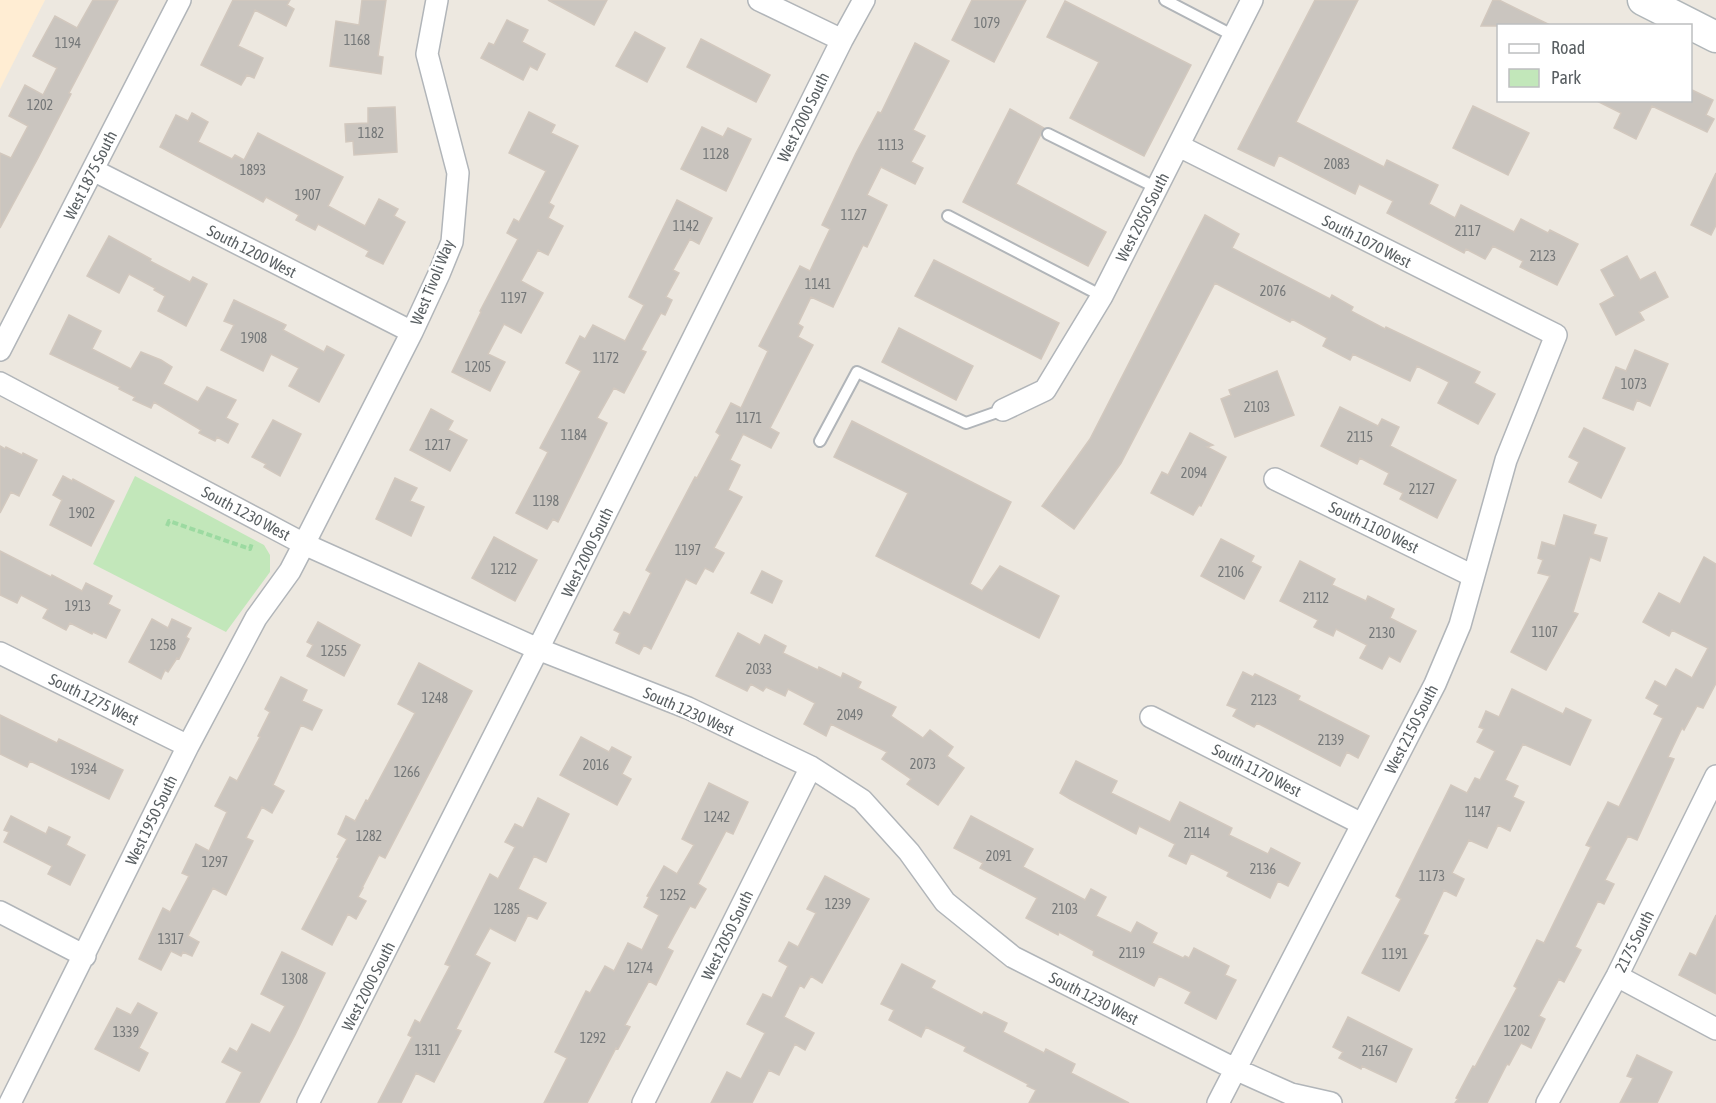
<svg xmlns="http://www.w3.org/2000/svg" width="1716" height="1103" font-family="'Asap Condensed',sans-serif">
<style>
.commercial{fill:#ffedd3}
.green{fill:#c2e7ba}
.building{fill:#cac5bf;stroke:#d2c8be;stroke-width:1.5}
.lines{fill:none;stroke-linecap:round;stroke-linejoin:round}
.service-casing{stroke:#b1b5b9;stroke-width:14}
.minor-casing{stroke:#b1b5b9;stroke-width:24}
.secondary-casing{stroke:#b0b6b9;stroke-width:33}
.path{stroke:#9cdaa1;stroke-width:4;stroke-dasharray:6 3;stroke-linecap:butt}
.service{stroke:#fff;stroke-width:10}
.minor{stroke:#fff;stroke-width:21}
.secondary{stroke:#fff;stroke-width:30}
.labels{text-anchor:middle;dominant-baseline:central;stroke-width:5;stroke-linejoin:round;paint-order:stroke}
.number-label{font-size:14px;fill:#757879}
.street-label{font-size:16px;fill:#595f62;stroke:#fff}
</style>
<rect width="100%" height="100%" fill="#ede8e0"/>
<path class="commercial" d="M0 0H45L0 89Z"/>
<path class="green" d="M135 476 264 545 270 555V572L226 632 93 564Z"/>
<path class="building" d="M93 0H118L69 93 71 94 38 158 0 228V153L11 158 28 126 9 116 25 85 43 95 57 68 33 56 55 16 77 28Z
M233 0H290L287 5 294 9 286 26 255 10 238 46 263 58 254 78 247 75 241 85 201 65Z
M362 0H386L378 56 383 57 381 74 330 66 336 21 359 25Z
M548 0H607L594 25Z
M972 0H1026L994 62 952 40Z
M1315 0H1358L1296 122 1384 167 1387 160 1438 185 1429 204 1455 218 1461 205 1514 232 1521 219 1548 233 1550 230 1578 244 1557 285 1520 267 1523 261 1493 246 1485 259 1466 249 1464 253 1387 213 1393 201 1359 184 1355 194 1279 155 1274 166 1238 149Z
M1493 0H1499L1552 26H1481Z
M1065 1 1191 65 1144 156 1070 118 1099 62 1047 37Z
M507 20 528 30 522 42 545 54 537 70 530 66 523 80 481 58 489 43 494 45Z
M635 32 665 48 647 82 616 66Z
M701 39 770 75 756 102 687 67Z
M915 43 949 61 913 130 925 136 911 162 923 168 915 184 881 167 867 195 887 205 867 247 863 245 833 307 811 297 798 324 803 327 798 337 813 345 770 428 779 433 771 448 743 434 730 460 740 465 728 490 742 497 714 548 724 553 713 572 705 568 696 584 686 579 651 649 644 645 639 654 616 643 620 633 614 630 624 612 630 615 651 573 646 570 695 477 697 478 720 435 716 432 731 403 741 408 768 351 759 346 800 266 810 271 830 229 822 225 856 153 878 112 881 113Z
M1690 89 1713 100 1706 115 1714 119 1707 132 1652 106 1636 139 1614 128 1621 113 1595 100H1690Z
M1473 106 1529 133 1508 175 1453 148Z
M395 107 397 152 354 155 353 141 346 142 345 124 368 123V108Z
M1010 109 1044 128 1016 184 1106 232 1088 266 963 202Z
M529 112 555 125 551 133 578 146 549 203 554 206 548 218 563 226 548 255 538 250 521 281 543 293 521 333 504 324 488 354 505 362 490 391 452 372 481 312 480 311 518 239 507 233 514 219 519 222 546 171 509 153Z
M192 113 208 122 198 142 232 159 235 155 244 160 258 133 343 177 328 206 365 226 379 199 398 209 394 216 405 222 383 264 366 256 369 251 318 224 315 230 296 220 299 215 266 197 263 202 160 147 176 115 188 121Z
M702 127 723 137 728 128 751 139 726 191 681 169Z
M1716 173V225L1711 235 1691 225Z
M677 200 712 218 699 244 690 239 673 270 679 273 666 297 672 300 665 315 661 313 641 350 646 352 624 393 614 388 597 418 607 423 558 522 553 519 547 529 516 513 548 452 540 448 581 371 566 363 580 336 585 339 593 325 625 341 644 305 629 297Z
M1205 215 1239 234 1232 248 1330 299 1332 295 1353 307 1351 311 1385 329 1386 327 1480 372 1474 383 1495 394 1478 424 1438 403 1449 382 1417 366 1410 381 1353 354 1350 360 1323 346 1327 338 1292 319 1290 322 1215 283 1121 463 1074 529 1042 506 1090 439Z
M109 236 151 259 150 261 190 282 193 277 207 284 186 326 158 311 165 296 154 290 155 288 129 274 119 293 87 276Z
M1627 256 1640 280 1655 272 1668 297 1639 312 1644 320 1616 335 1600 304 1615 296 1601 270Z
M934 260 1059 323 1041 359 915 296Z
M234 300 286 325 283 330 324 352 327 346 344 355 319 402 289 386 299 368 271 354 263 371 221 350 234 325 224 321Z
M69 315 101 331 92 349 131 369 141 352 161 360 172 367 163 384 198 402 207 387 236 400 226 418 238 424 228 443 217 437 215 441 199 433 201 430 154 402 151 408 133 400 135 397 119 389 120 387 50 354Z
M899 328 973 366 956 400 882 362Z
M1635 350 1668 364 1650 406 1637 400 1633 410 1603 398 1616 367 1626 371Z
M1277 371 1294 415 1235 437 1221 399 1231 395 1229 390Z
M1340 407 1378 426 1382 419 1399 427 1390 446 1456 480 1437 518 1400 499 1403 493 1384 484 1389 473 1360 458 1357 464 1321 446Z
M431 409 453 421 448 430 467 440 450 471 410 450Z
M273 420 301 434 280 476 264 467 266 464 252 457Z
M852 421 1011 502 970 584 982 591 1000 566 1059 596 1039 638 876 556 908 493 834 457Z
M1584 428 1625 448 1601 498 1569 482 1579 462 1569 457Z
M1190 433 1213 445 1207 447 1226 457 1201 506 1199 505 1193 515 1151 493 1162 472 1168 475Z
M0 446 5 449 6 447 22 455 23 453 37 460 19 496 11 492 0 513Z
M63 476 72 481 73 479 114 501 91 546 50 525 62 500 53 495Z
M395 478 417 488 410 501 424 507 411 536 376 519Z
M1564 515 1596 525 1593 534 1607 538 1600 561 1590 557 1573 612 1578 614 1546 670 1511 652 1550 576 1538 573 1543 560 1538 558 1542 542 1555 546Z
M494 537 537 560 515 601 472 578Z
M1221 539 1254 556 1251 562 1261 567 1244 599 1201 576Z
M0 551 51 577 52 575 82 591 86 583 112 596 108 604 120 610 106 638 93 632 92 634 70 623 66 630 43 618 48 609 21 595 17 603 0 595Z
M1704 557 1716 564V683L1703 708 1697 706 1684 730 1682 728 1668 757 1674 759 1637 840 1628 836 1605 880 1614 884 1604 904 1598 901 1575 947 1581 950 1564 982 1559 979 1539 1016 1545 1019 1531 1048 1521 1043 1509 1065 1507 1064 1487 1103H1455L1458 1099 1456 1098 1473 1066 1475 1067 1517 988 1514 986 1537 940 1544 943 1591 847 1586 845 1608 802 1619 807 1663 718 1654 714 1659 705 1646 698 1655 681 1666 687 1676 669 1692 678 1708 648 1672 630 1669 636 1643 622 1659 593 1680 604Z
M1300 561 1335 579 1332 585 1366 601 1368 596 1394 609 1390 618 1416 631 1400 662 1389 656 1382 669 1360 658 1367 645 1336 629 1333 636 1314 627 1318 620 1280 601Z
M762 571 782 581 772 603 751 593Z
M152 619 168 628 172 619 191 628 186 637 189 639 179 659 177 658 168 672 165 670 161 679 129 662Z
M318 622 360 645 344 676 307 656 313 645 307 642Z
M738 633 760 645 765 635 786 646 783 653 818 670 819 667 841 678 843 673 861 682 858 688 896 707 891 716 923 738 930 730 953 747 947 756 964 768 938 805 907 784 911 779 882 759 887 752 831 724 826 736 804 724 815 703 788 689 785 696 766 687 763 691 751 684 747 691 716 676Z
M419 663 472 691 385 858 379 855 362 888H363L358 897 366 901 356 919 348 914 332 945 302 929 339 858 337 857 347 839 338 834 346 816 355 821 366 800 368 801 415 713 398 704Z
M1243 672 1253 677 1255 674 1300 696 1298 700 1369 736 1358 758 1347 752 1340 766 1257 723 1254 727 1233 716 1237 709 1227 705Z
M281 677 307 690 302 701 322 710 312 730 301 725 273 785 284 791 272 813 262 807 246 838 253 841 226 895 213 888 188 936 199 942 192 956 183 952 181 956 171 951 161 970 139 959 163 908 170 912 189 876 182 873 196 844 209 851 227 812 215 806 230 777 237 781 260 737 258 736 270 712 265 709Z
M1512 689 1563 714 1566 708 1591 720 1570 765 1523 744 1505 780 1518 786 1513 797 1524 802 1510 831 1498 825 1487 848 1469 840 1452 873 1464 879 1456 896 1444 890 1423 934 1428 936 1399 991 1362 973 1401 899 1396 896 1451 785 1467 793 1475 778 1480 780 1495 751 1477 742 1484 729 1479 727 1486 711 1499 717Z
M0 715 57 743 59 739 123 770 109 799 30 761 27 767 0 754Z
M581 737 609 752 612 747 631 757 622 774 631 779 617 805 560 775Z
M1076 761 1117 781 1111 793 1170 822 1180 802 1232 828 1229 835 1268 854 1271 848 1300 863 1288 886 1278 881 1270 898 1227 876 1229 872 1191 853 1186 864 1169 856 1175 844 1139 826 1136 834 1070 799 1060 793Z
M709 783 748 802 733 834 726 831 698 884 706 889 695 908 690 906 667 948 673 951 656 985 649 981 625 1025 630 1027 618 1049 616 1048 587 1103H544L567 1058 555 1052 586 991 590 993 605 966 614 971 628 943 642 950 659 915 644 907 649 897 647 896 664 866 677 874 694 845 682 839Z
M538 798 569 814 546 862 534 856 518 889 546 903 537 919 528 915 515 941 490 928 475 955 490 963 456 1029 461 1031 434 1082 416 1073 401 1103H378L412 1037 408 1035 415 1020 420 1023 450 966 445 964 490 874 498 879 515 847 505 842 515 824 523 828Z
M11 816 46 834 49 827 70 837 66 845 85 855 70 885 48 874 52 866 4 842 9 832 4 830Z
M971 816 1033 849 1023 867 1085 900 1091 889 1106 897 1096 916 1131 933 1137 922 1157 933 1152 943 1183 958 1185 956 1189 958 1194 948 1229 966 1225 975 1236 980 1216 1019 1185 1003 1191 992 1159 976 1154 986 1093 955 1094 951 1059 932 1058 935 1026 918 1037 898 980 868 983 863 954 848Z
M825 876 869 899 822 983 811 976 804 988 800 985 784 1017 814 1033 805 1050 795 1044 779 1075 769 1070 752 1103H711L727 1072 741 1079 765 1033 747 1024 763 994 772 998 788 966 779 961 789 942 798 947 816 913 807 909Z
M1716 915V994L1679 975 1690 953 1696 956Z
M282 952 325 973 295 1035 259 1103H226L242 1072 222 1062 230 1048 237 1052 252 1024 270 1033 285 1006 261 994Z
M902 964 935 981 931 988 982 1015 984 1012 1007 1023 1003 1032 1044 1053 1046 1049 1075 1064 1071 1073 1129 1103H1029L1036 1090 1027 1086 1028 1084 964 1051 966 1047 926 1027 921 1037 889 1020 894 1010 881 1004Z
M138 1003 157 1013 139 1048 148 1053 139 1071 95 1049 117 1008 131 1015Z
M1348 1017 1412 1049 1396 1082 1362 1066 1361 1069 1339 1058 1343 1052 1333 1047Z
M1637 1055 1672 1072 1657 1103H1620L1633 1078 1627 1076Z"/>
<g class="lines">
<defs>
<path id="service" d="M1165 0 1234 36
M1048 134 1157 188
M948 216 1102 296
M820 441 857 372 966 423 1003 410"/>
<path id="minor" d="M759 0 842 40
M1179 146 1556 335 1506 460 1460 625 1435 684 1218 1103
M93 170 412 332
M0 350 180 0
M0 383 304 544 538 649 688 708 811 767 862 800 909 852 945 902 1013 957 1235 1069 1291 1094 1331 1103
M1003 410 1045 390 1102 296 1252 0
M1275 479 1473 576
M0 653 188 746
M1151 717 1362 824
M0 912 85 956
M1617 976 1716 1029
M10 1103 188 746 256 618 290 571 304 544 412 332 439 274 452 242 458 173 427 54 437 0
M308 1103 538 649 842 40 864 0
M643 1103 811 767
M1547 1103 1617 976 1716 776"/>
<path id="secondary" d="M1643 0 1716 37"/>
</defs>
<use href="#service" class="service-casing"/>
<use href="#minor" class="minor-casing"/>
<use href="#secondary" class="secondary-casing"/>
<path class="path" d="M167 526 169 521 250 549 252 543"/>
<use href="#service" class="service"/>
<use href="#minor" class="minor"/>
<use href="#secondary" class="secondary"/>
</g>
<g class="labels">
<g class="number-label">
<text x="987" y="23">1079</text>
<text x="357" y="40">1168</text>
<text x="68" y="43">1194</text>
<text x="40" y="105">1202</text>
<text x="371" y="133">1182</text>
<text x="891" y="145">1113</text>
<text x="716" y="154">1128</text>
<text x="1337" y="164">2083</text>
<text x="253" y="170">1893</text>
<text x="308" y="195">1907</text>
<text x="854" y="215">1127</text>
<text x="686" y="226">1142</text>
<text x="1468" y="231">2117</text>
<text x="1543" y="256">2123</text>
<text x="818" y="284">1141</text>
<text x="1273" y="291">2076</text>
<text x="514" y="298">1197</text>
<text x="254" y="338">1908</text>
<text x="606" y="358">1172</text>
<text x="478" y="367">1205</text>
<text x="1634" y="384">1073</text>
<text x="1257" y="407">2103</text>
<text x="749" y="418">1171</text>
<text x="574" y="435">1184</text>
<text x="1360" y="437">2115</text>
<text x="438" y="445">1217</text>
<text x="1194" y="473">2094</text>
<text x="1422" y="489">2127</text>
<text x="546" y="501">1198</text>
<text x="82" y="513">1902</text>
<text x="688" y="550">1197</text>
<text x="504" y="569">1212</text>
<text x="1231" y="572">2106</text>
<text x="1316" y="598">2112</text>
<text x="78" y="606">1913</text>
<text x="1545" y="632">1107</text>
<text x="1382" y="633">2130</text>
<text x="163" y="645">1258</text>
<text x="334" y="651">1255</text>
<text x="759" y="669">2033</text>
<text x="435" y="698">1248</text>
<text x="1264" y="700">2123</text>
<text x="850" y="715">2049</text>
<text x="1331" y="740">2139</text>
<text x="923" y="764">2073</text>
<text x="596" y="765">2016</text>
<text x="84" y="769">1934</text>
<text x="407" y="772">1266</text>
<text x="1478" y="812">1147</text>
<text x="717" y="817">1242</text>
<text x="1197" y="833">2114</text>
<text x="369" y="836">1282</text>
<text x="999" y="856">2091</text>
<text x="215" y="862">1297</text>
<text x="1263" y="869">2136</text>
<text x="1432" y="876">1173</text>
<text x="673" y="895">1252</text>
<text x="838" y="904">1239</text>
<text x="507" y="909">1285</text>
<text x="1065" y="909">2103</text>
<text x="171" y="939">1317</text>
<text x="1132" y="953">2119</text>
<text x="1395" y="954">1191</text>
<text x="640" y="968">1274</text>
<text x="295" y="979">1308</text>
<text x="1517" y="1031">1202</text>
<text x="126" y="1032">1339</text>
<text x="593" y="1038">1292</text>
<text x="428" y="1050">1311</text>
<text x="1375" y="1051">2167</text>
</g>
<g class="street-label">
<text transform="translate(803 117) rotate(-64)">West 2000 South</text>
<text transform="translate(90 175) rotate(-63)">West 1875 South</text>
<text transform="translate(1142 217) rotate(-63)">West 2050 South</text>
<text transform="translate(1367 241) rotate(27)">South 1070 West</text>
<text transform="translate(252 251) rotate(27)">South 1200 West</text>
<text transform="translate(432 282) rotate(-68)">West Tivoli Way</text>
<text transform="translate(246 513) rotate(28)">South 1230 West</text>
<text transform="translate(1374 527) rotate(26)">South 1100 West</text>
<text transform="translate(587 552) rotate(-64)">West 2000 South</text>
<text transform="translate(94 699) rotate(26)">South 1275 West</text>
<text transform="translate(689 711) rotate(24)">South 1230 West</text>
<text transform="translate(1411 729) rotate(-63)">West 2150 South</text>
<text transform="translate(1257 770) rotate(27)">South 1170 West</text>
<text transform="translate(151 820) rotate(-64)">West 1950 South</text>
<text transform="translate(727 935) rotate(-64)">West 2050 South</text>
<text transform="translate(1634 941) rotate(-63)">2175 South</text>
<text transform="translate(368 986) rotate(-63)">West 2000 South</text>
<text transform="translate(1094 998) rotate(27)">South 1230 West</text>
</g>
</g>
<rect x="1497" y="24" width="195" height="78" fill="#ffffff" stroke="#bdbfc0" stroke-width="1.5"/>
<rect x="1509" y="44" width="30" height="9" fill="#ffffff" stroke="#bdbfc0" stroke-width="1.5"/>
<text x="1551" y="54" font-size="18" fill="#595f62">Road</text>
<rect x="1509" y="69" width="30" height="18" fill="#c2e7ba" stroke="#bdbfc0" stroke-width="1.5"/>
<text x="1551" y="84" font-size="18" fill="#595f62">Park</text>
</svg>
